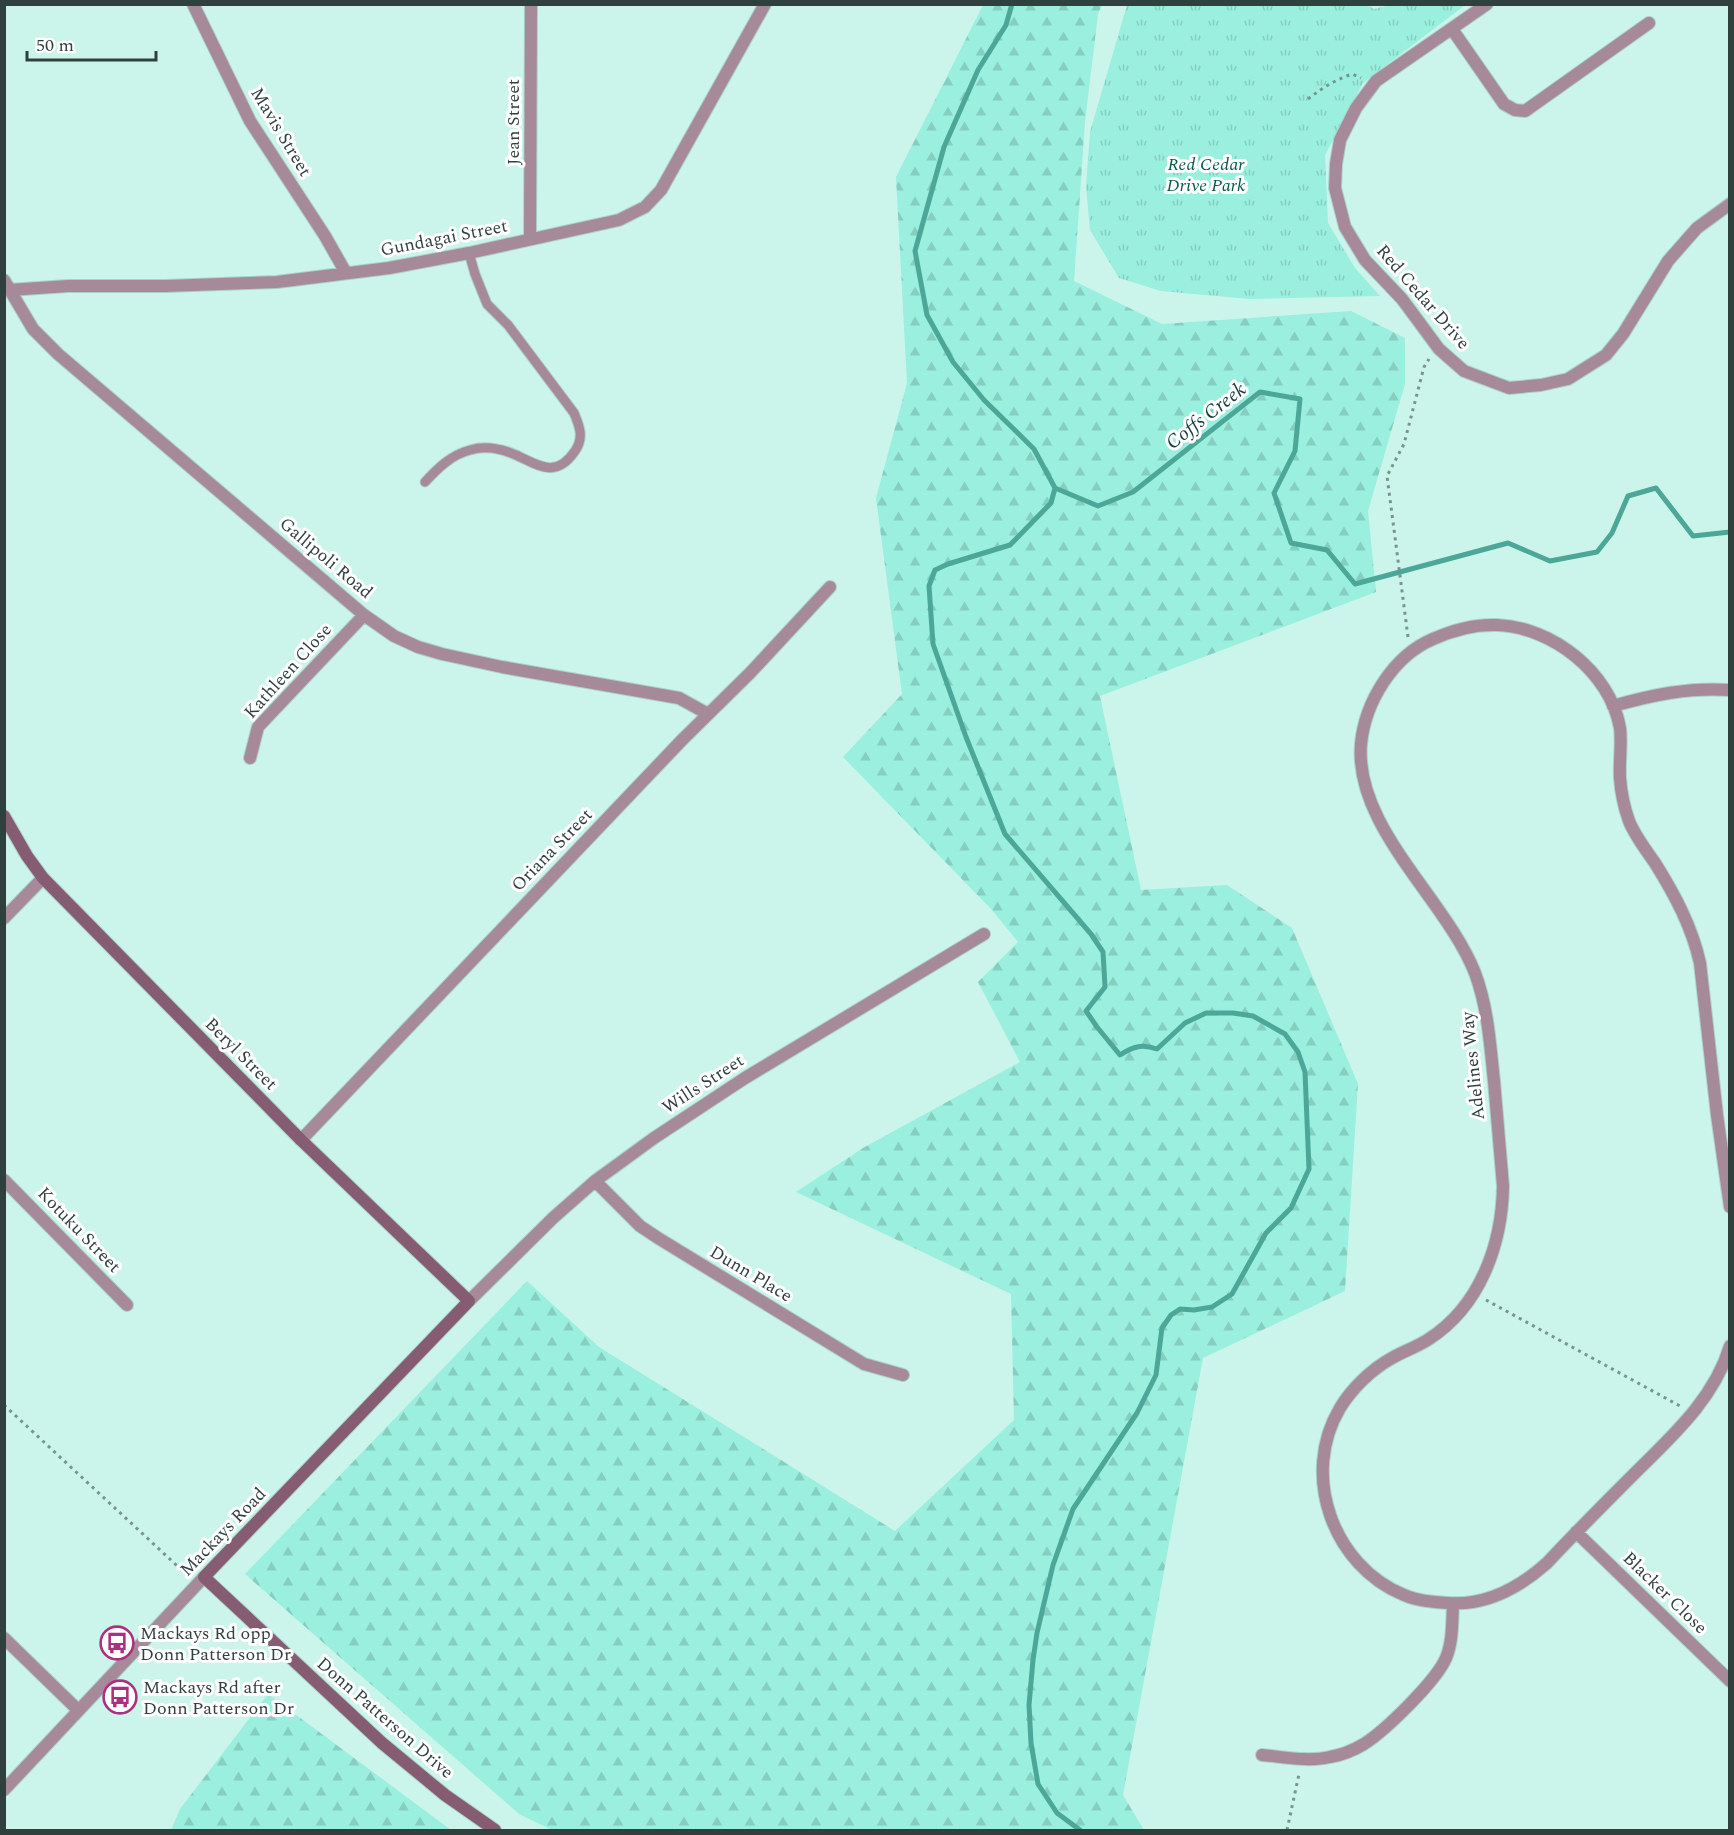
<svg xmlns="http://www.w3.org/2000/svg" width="1734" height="1835" font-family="Spectral,serif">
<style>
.forest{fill:url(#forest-firs)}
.park{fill:url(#park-tufts)}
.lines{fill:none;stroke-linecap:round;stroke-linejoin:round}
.stream{stroke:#4da798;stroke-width:5}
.service-casing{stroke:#acd0c8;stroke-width:11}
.minor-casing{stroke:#acd0c8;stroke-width:14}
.tertiary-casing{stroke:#acd0c8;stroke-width:14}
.secondary-casing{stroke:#acd0c8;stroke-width:14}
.path{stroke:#78948e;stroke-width:3;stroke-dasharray:3 4.5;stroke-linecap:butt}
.service{stroke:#a78a99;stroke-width:9}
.minor{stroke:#a78a99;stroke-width:12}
.tertiary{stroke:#a78a99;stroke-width:12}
.secondary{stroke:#855c72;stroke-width:12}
.labels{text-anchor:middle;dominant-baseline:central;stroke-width:6;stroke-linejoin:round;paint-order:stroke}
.street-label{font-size:18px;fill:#30413d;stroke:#fff}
.park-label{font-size:18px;font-style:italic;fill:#08574d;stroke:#fff}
.poi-label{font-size:18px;fill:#30413d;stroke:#fff;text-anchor:start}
.water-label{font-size:20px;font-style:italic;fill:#143d37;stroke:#fff}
</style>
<defs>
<pattern id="forest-firs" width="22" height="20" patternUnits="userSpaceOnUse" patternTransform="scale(1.5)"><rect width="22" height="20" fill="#9aefdf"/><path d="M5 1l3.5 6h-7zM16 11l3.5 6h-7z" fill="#85cec0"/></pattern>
<pattern id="park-tufts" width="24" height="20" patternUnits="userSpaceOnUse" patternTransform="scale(1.5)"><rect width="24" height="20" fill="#9aefdf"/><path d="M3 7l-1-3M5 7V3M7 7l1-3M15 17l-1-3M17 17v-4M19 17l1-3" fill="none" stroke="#85cec0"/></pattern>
</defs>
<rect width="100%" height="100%" fill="#cbf4eb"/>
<path class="forest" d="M983 5H1102L1098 14 1085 122 1074 281 1162 324 1351 311 1405 338V384L1368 511 1376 592 1100 696 1141 890 1227 885 1292 928 1358 1084 1345 1291 1203 1358 1123 1795 1144 1830H552L519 1814 245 1574 527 1281 599 1347 895 1531 1014 1420 1011 1294 796 1192 863 1148 1020 1062 978 982 1018 942 992 910 843 757 902 694 876 498 907 383 896 177Z
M268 1694 451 1830H171L180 1809Z"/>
<path class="park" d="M1365 4 1374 9 1394 4 1465 5 1363 83 1325 155 1328 223 1355 268 1380 296 1249 299 1161 291 1119 278 1090 230 1086 187 1090 132 1127 5Z"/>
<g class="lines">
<path class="stream" d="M1012 4 1006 25 978 70 944 147 915 251 927 315 953 362 984 400 1034 449 1055 488 1098 506 1133 492 1260 392 1300 399 1295 451 1274 493 1291 543 1327 550 1355 584 1508 543 1550 561 1597 552 1612 533 1628 496 1656 488 1693 536 1730 532
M1055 488 1051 503 1010 545 948 564 935 570 929 586 933 644 966 737 1005 834 1091 934 1103 952 1105 987 1086 1011 1097 1027 1120 1055C1134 1046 1142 1044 1157 1049L1185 1023 1206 1013H1233L1253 1016 1285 1034 1298 1052 1305 1072 1309 1169 1291 1208 1266 1233 1232 1294 1212 1307 1194 1310 1180 1309 1171 1315 1162 1328 1156 1375 1137 1413 1073 1509 1053 1565 1037 1633 1033 1660 1029 1705 1031 1743 1038 1784 1057 1813 1080 1830"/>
<defs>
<path id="service" d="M425 482C438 468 451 455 470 450 483 446 498 448 511 453 535 462 554 482 575 451 584 438 580 427 574 413L508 325 487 304 475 274 469 253"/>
<path id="minor" d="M193 4 250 121 325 236 346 273
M1487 4 1376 81 1356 108 1340 140 1336 164 1335 188 1345 227 1365 260 1402 299 1439 349 1464 371 1509 388 1541 385 1568 379 1606 355 1623 334 1668 261 1697 228 1730 204
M1452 29 1504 104 1515 110 1525 111 1649 23
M530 239 531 4
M4 280 33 329 58 354 364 615 394 636 418 647 442 654 502 667 679 698 708 714
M9 290 68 286H166L277 282 389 268 469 253 619 220 645 207 661 190 765 4
M1613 706C1652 695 1689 687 1730 690
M250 758 258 727 364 615
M4 918 43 878
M301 1140 682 740 750 673 830 587
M4 1180 127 1305
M595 1181 640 1226 658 1238 864 1364 903 1375
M1730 1207 1717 1115 1700 963C1692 927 1675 895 1655 863 1646 850 1635 836 1629 821 1624 807 1621 792 1620 778 1619 761 1622 744 1620 728 1610 672 1552 627 1497 625 1475 624 1453 630 1433 639 1393 656 1365 702 1361 744 1354 827 1446 899 1475 973 1488 1008 1490 1044 1494 1081 1497 1116 1500 1151 1503 1186 1502 1245 1480 1306 1429 1339 1417 1347 1404 1351 1392 1358 1372 1369 1352 1388 1340 1408 1300 1475 1333 1566 1404 1595 1418 1601 1433 1602 1448 1603 1487 1606 1519 1588 1547 1563 1574 1534 1602 1506 1631 1477 1670 1438 1714 1400 1730 1346
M469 1301 553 1218 595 1181 654 1138 745 1078 984 934
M1576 1532 1730 1681
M4 1638 78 1710
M1262 1755C1284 1757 1309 1762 1330 1757 1342 1755 1354 1750 1364 1744 1386 1730 1436 1681 1446 1658 1453 1641 1452 1622 1453 1604"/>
<path id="tertiary" d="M4 1790 204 1577"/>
<path id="secondary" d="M4 816 27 856 43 878 301 1140 469 1301 204 1577 382 1743 445 1795 495 1830"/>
</defs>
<use href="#service" class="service-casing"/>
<use href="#minor" class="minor-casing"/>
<use href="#tertiary" class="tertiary-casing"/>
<use href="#secondary" class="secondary-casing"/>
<path class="path" d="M1308 99C1322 88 1335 80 1352 74L1361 78
M1408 637 1387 476 1404 444 1424 367 1429 359
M1486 1300 1680 1406
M4 1405 187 1575
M1287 1830 1299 1774"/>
<use href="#service" class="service"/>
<use href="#minor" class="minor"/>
<use href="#tertiary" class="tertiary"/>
<use href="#secondary" class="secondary"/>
</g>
<defs>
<symbol id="bus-ring" viewBox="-11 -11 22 22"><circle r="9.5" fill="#fff" stroke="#ac2f80" stroke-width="1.5"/><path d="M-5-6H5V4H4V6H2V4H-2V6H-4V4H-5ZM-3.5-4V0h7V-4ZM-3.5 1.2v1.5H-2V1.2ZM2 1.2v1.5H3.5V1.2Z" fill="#ac2f80"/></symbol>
</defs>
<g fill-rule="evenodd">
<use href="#bus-ring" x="98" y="1624" width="38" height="38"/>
<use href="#bus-ring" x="101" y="1678" width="38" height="38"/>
</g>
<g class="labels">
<g class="street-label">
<text transform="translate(513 122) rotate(-90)">Jean Street</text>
<text transform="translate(281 132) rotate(59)">Mavis Street</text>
<text transform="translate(444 238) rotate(-11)">Gundagai Street</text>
<text transform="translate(1423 297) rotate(49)">Red Cedar Drive</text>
<text transform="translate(326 558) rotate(40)">Gallipoli Road</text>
<text transform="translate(288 671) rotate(-48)">Kathleen Close</text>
<text transform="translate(552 850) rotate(-46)">Oriana Street</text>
<text transform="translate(241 1054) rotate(45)">Beryl Street</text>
<text transform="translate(1473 1066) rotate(-96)">Adelines Way</text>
<text transform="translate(703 1084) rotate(-33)">Wills Street</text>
<text transform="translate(79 1230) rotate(46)">Kotuku Street</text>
<text transform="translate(751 1274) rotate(31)">Dunn Place</text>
<text transform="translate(223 1532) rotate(-46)">Mackays Road</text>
<text transform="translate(1665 1593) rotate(44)">Blacker Close</text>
<text transform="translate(385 1718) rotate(41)">Donn Patterson Drive</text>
</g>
<g class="park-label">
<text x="1206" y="164">Red Cedar<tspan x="1206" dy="21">Drive Park</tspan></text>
</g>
<g class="poi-label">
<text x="140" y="1633">Mackays Rd opp<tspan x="140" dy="21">Donn Patterson Dr</tspan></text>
<text x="143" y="1687">Mackays Rd after<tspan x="143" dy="21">Donn Patterson Dr</tspan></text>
</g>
<g class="water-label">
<text transform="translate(1206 416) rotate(-38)">Coffs Creek</text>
</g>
</g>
<rect width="1734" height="1835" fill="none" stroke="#30413d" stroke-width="12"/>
<path d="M27 51v9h129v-9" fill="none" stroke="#30413d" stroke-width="3"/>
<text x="36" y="51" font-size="18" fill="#30413d" stroke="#ffffff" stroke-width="4.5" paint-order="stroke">50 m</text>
</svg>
